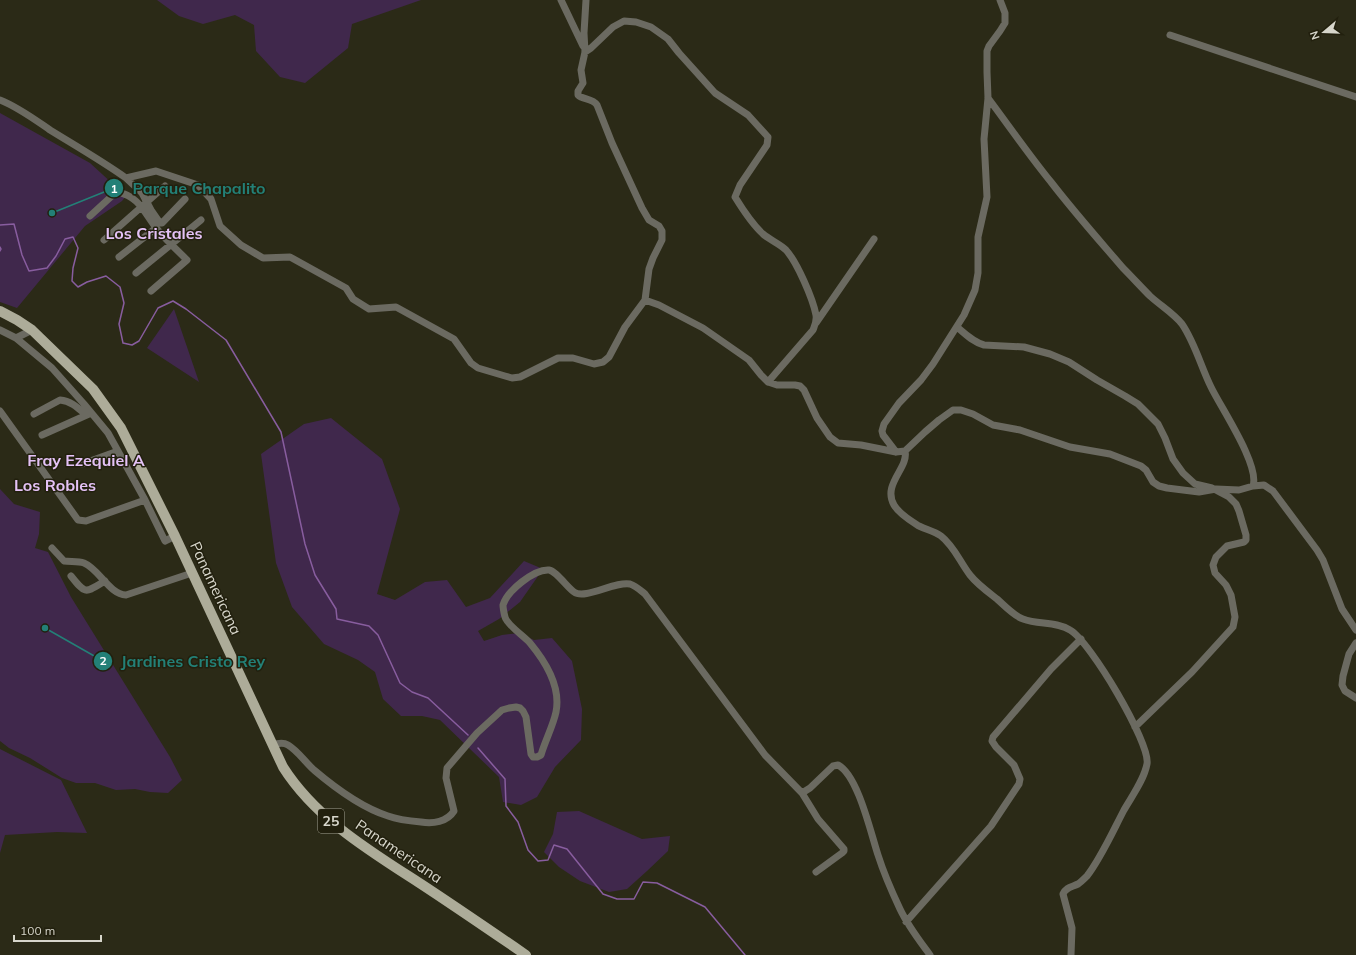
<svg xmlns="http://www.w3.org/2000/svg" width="1356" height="955" font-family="Mulish,sans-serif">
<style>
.green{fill:#40284c}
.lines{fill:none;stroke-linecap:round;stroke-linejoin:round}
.stream{stroke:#885d9f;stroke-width:1.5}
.street{stroke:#6b6a61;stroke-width:7}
.primary{stroke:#adac99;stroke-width:10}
.labels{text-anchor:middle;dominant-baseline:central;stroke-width:3;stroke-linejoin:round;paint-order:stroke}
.shield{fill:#22200e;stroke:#a19f92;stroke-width:1}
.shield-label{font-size:14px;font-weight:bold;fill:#d7d6cb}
.street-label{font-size:15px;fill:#d7d6cb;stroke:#22200e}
.neighbourhood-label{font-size:16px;font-weight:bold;fill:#e4c2f6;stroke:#22200e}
.leader{fill:none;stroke:#238077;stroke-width:1.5}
.callout-dot{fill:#238077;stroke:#22200e;stroke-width:1.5}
.mark-label{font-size:12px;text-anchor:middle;font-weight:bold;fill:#fff}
.callout-label{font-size:16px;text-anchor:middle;font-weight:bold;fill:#238077;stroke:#22200e;stroke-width:3;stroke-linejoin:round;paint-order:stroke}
</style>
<rect width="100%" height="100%" fill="#2b2a17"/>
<path class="green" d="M157 0H421L352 24 348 48 305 83 280 77 256 51 254 25 235 15 203 24 179 16Z
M0 113 90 163 126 196 122 201 85 226 17 308 0 302Z
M174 309 199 382 147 348Z
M331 418 382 459 400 509 377 594 395 600 425 582 447 580 466 607 490 598 524 561 543 569 520 602 499 619 478 631 484 641 502 635 520 633 534 640 552 638 572 661 582 709 581 740 555 767 537 797 521 805 503 802 499 777 440 720 422 716H401L383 699 375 672 358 660 324 644 292 607 276 563 261 454 304 424Z
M0 489 14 504 40 512 39 534 35 548 48 552 71 597 170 757 182 780 168 793 150 792 135 789 116 790 95 783H76L62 778 30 758 9 748 0 741Z
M0 749 61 780 87 833 57 832 5 835 0 853Z
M579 811 642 839 670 836 668 851 647 871 627 889 609 892 580 881 559 867 544 852 553 834 557 812Z"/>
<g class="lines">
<path class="stream" d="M0 225 14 224 22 255 29 271 47 268 56 256 65 239 73 237 78 248 73 268 72 281 78 287 87 282 106 276 120 287 124 303 119 324 123 343 132 345 139 341 158 308 173 301 186 309 226 340 281 432 305 544 315 575 336 609 337 619 369 626 378 635 400 683 412 692 428 698 468 735
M0 247 1 249 0 251
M478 748 505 779 506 806 518 822 528 850 538 861 548 860 554 845 567 849 603 894 617 899H634L643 882 657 883 705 907 745 955"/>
<path class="street" d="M561 0 583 46
M586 0 584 33 585 52 581 70 583 83 578 91V95C583 100 592 98 597 105L612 143 642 208 649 220 659 226 662 231V240L653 258 649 269 645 300
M1170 35 1356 97
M585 52 591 48 613 27 624 21 636 22 651 27 668 39 679 53 715 93 748 115 768 137 767 145 740 185 735 197C743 210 752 224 763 234 770 240 780 244 786 250 797 262 813 299 816 315 817 321 815 325 813 330L768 382
M988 98C1009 126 1029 155 1051 182 1074 212 1099 240 1123 268 1132 277 1141 287 1150 296 1161 306 1173 313 1182 324 1195 343 1201 367 1211 387 1221 408 1260 465 1253 486
M0 100C18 107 34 119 50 130 76 146 102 161 126 178L156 171 198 185 211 199 220 226 241 245 263 258 290 257 346 288 353 299 369 309 396 307 454 339 471 363 478 368 505 376 512 378 520 377 558 358H573L594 364 603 362 609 357 625 327 645 300 659 305 703 328 749 360 761 375 768 382 777 385H795L800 386 804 390 817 418 830 437 838 443 861 445 896 452 905 451C909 468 882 484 894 505 899 514 911 521 919 526 927 530 934 531 941 536 954 546 960 562 970 575 977 584 988 592 997 599 1005 606 1014 616 1023 619 1039 625 1055 621 1070 630 1090 641 1151 744 1147 764 1144 780 1132 796 1124 810 1113 831 1101 858 1087 876 1084 879 1081 882 1078 884 1072 887 1066 887 1063 894L1072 928 1071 955
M126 178 142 193 151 210 160 223H162L185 199
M90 216 114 194 118 192C140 197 144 213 157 229 166 240 177 250 187 260L151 291
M104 240 165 186
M119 257 156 228
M136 273 201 220
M816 323 874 239
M957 327C965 334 973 342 984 345L1024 347 1050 354 1069 362 1097 380 1125 396 1138 404 1158 424 1165 438 1173 459 1183 473 1195 484 1212 488 1229 497 1236 504 1239 511 1246 535V540L1244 542 1227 546 1216 557 1213 565 1215 573 1226 585 1231 595 1235 617 1233 627 1192 672 1135 727
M0 330 16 338 52 368 84 404 108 433 145 500
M16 338 32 330
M0 411 78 520 86 521 145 500 165 541 175 536
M34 414 60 400C71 401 78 408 86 415
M42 435 89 414
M905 451 925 432 939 420 953 410H961L973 414 993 425 1020 430 1070 447 1110 454 1141 466 1146 470 1153 482 1159 486 1167 488 1199 492 1216 489 1239 490 1253 486 1264 485 1273 491 1317 550 1323 560 1342 609 1356 630
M896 452 883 435 882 431 884 424 899 403 921 380 933 364 964 315 975 290 978 273V237L987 197 984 139 988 98 987 72V51L989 46 1000 31 1005 23V13L1000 0
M82 464 118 451
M52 548 64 561C70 562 78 561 84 563 99 569 109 594 126 595L192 573
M71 576C86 595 85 593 105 581
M1356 643 1349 654 1343 676 1342 685 1345 691 1356 698
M273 745C278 743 283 742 288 745 298 751 305 762 314 770 334 787 363 808 388 816 399 820 410 821 421 822 433 824 447 822 454 811L446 778 447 768 477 733 502 710 509 708 516 707 520 708 523 711 526 717 531 754 533 757H537L541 755C545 741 553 726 556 712 561 687 545 661 530 643 524 636 507 625 505 617 504 613 503 608 503 605 507 591 534 569 549 570 556 571 567 587 574 592 585 600 615 581 630 584 636 586 640 590 645 594L765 755 802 793 818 819 844 849V851L842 853 816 872
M802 793 810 788 833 766 838 765C858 775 871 834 878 855 884 874 892 892 900 909 908 926 919 940 930 955
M906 922 991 826 1019 784 1020 779 1014 765 996 747 992 741 993 737 1051 669 1081 639"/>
<path class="primary" d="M0 311 17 320 32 330 93 389 121 428 175 536 283 767C316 819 370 851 421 884 456 907 491 931 526 955"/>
</g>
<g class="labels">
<rect class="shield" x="318" y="809" width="26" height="24" rx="3"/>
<g class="shield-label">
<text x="331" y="821">25</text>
</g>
<g class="street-label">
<text transform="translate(216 588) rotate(65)">Panamericana</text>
<text transform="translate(399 851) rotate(34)">Panamericana</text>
</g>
<g class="neighbourhood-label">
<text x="154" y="233">Los Cristales</text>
<text x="86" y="460">Fray Ezequiel A</text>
<text x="55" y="485">Los Robles</text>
</g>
</g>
<path class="leader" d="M52 213L114 188M45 628L103 661"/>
<g class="callout-dot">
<circle cx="52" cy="213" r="4"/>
<circle cx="45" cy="628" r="4"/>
<circle cx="114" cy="188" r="10"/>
<circle cx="103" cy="661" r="10"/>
</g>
<g class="mark-label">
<text x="114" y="193">1</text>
<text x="103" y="665">2</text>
</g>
<g class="callout-label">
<text x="199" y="194">Parque Chapalito</text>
<text x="193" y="667">Jardines Cristo Rey</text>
</g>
<g transform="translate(1324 32) rotate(251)" stroke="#22200e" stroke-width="3" paint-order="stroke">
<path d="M0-3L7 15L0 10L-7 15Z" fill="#d7d6cb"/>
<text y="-6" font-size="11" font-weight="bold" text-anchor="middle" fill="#d7d6cb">N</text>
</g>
<path d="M14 935v6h87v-6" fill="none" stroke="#d7d6cb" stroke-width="2"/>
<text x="20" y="935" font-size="12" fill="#d7d6cb" stroke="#22200e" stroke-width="3" paint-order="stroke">100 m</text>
</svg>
